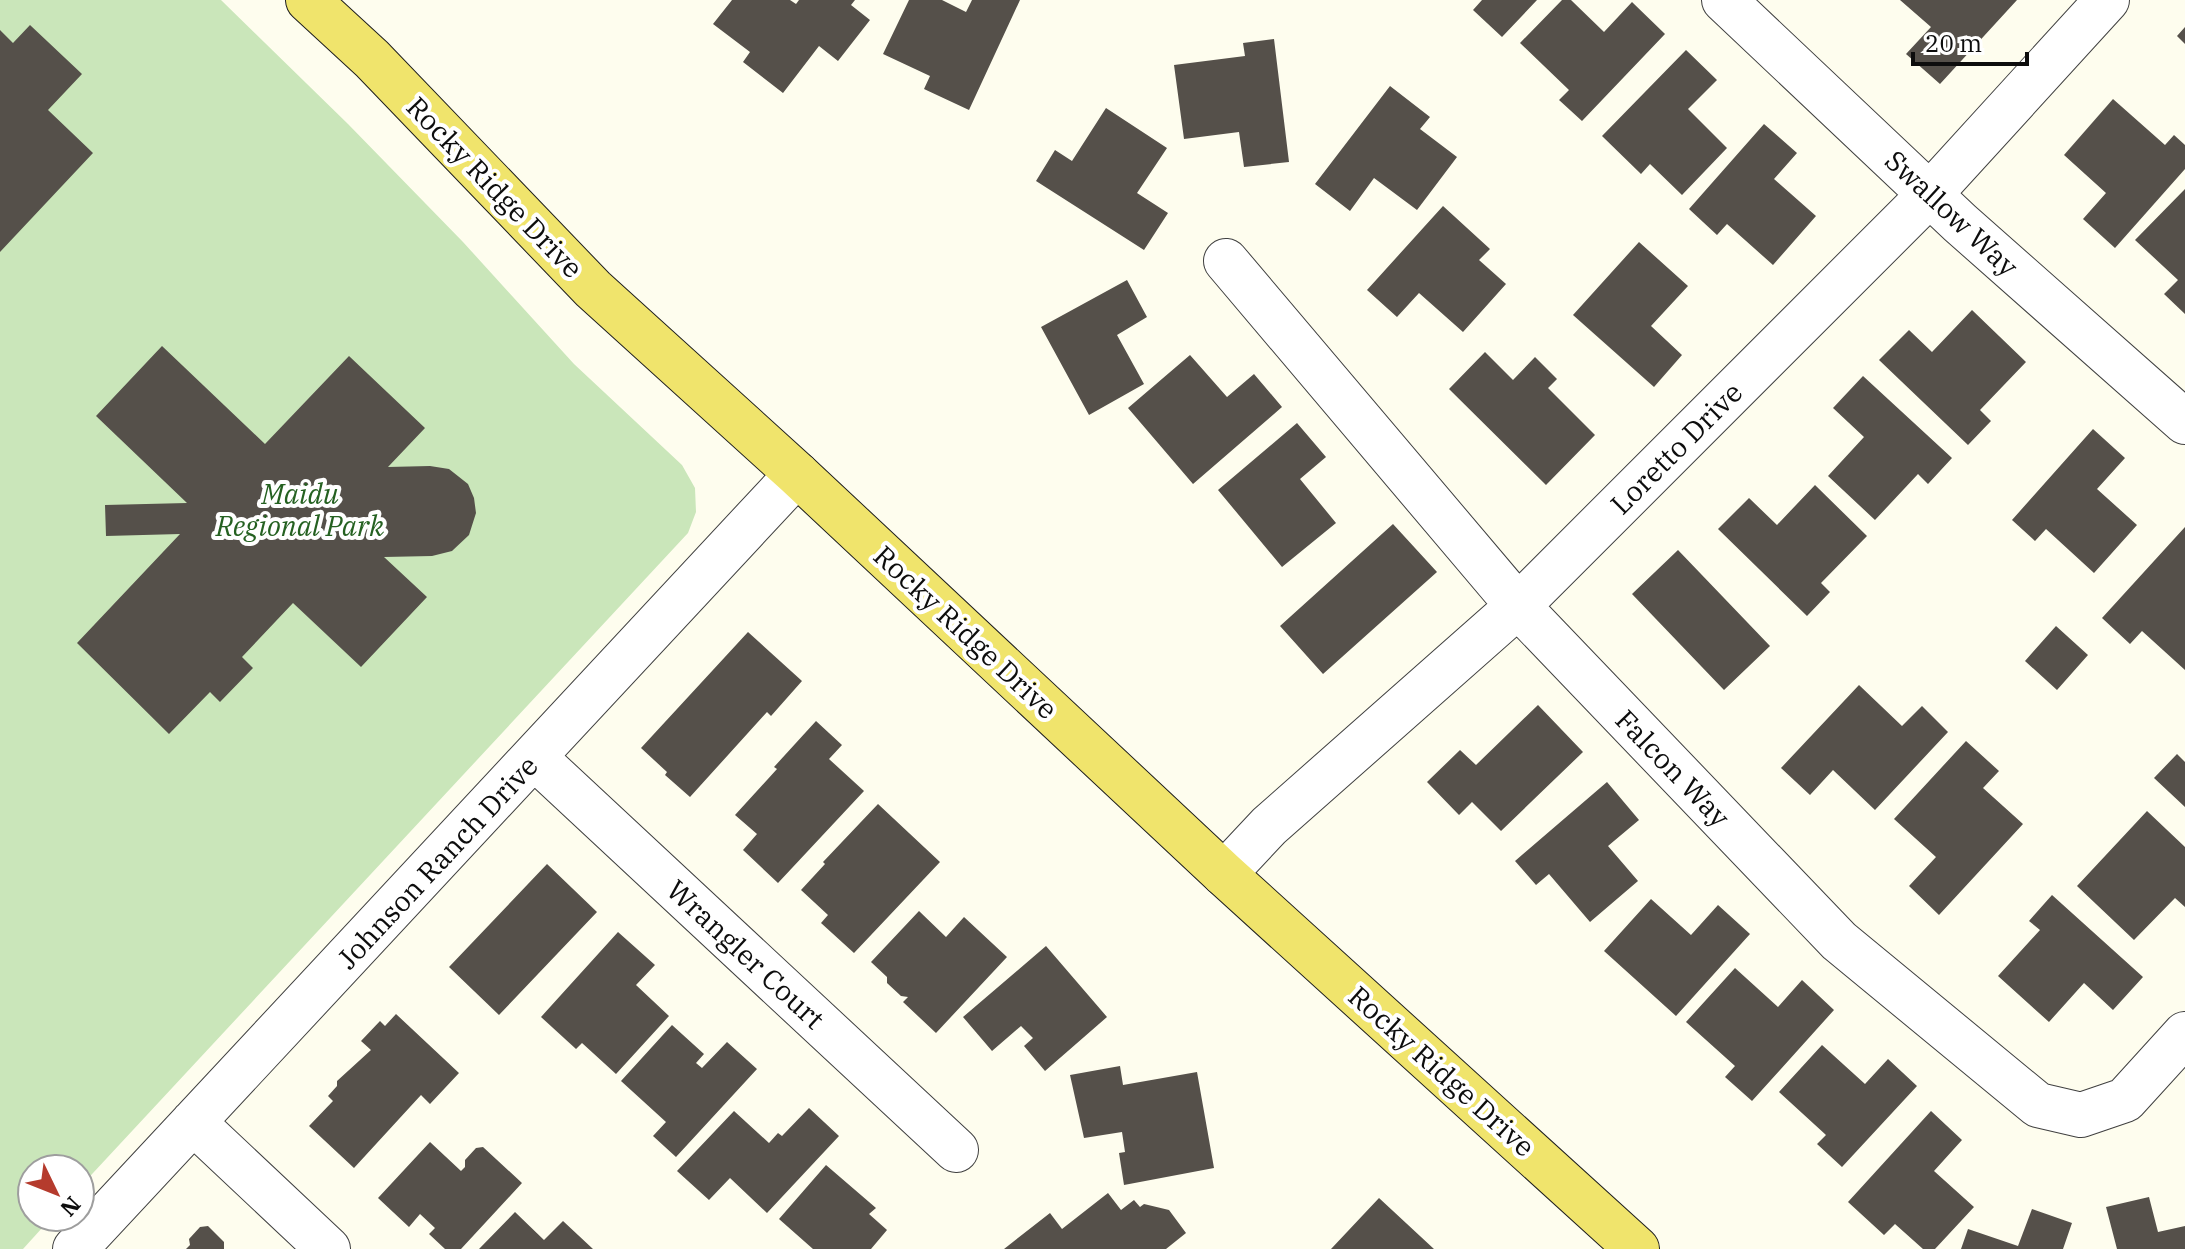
<svg xmlns="http://www.w3.org/2000/svg" width="2185" height="1249" font-family="'IBM Plex Serif',serif">
<style>
.green{fill:#cae6ba}
.building{fill:#55504a}
.lines{fill:none;stroke-linecap:round;stroke-linejoin:round}
.minor-casing{stroke:#404040;stroke-width:46}
.major-casing{stroke:#1e1e1e;stroke-width:46}
.minor{stroke:#fff;stroke-width:44}
.major{stroke:#f0e46c;stroke-width:44}
.labels{text-anchor:middle;dominant-baseline:central;stroke-width:8;stroke-linejoin:round;paint-order:stroke}
.street-label{font-size:28px;fill:#0d0d0d;stroke:#fff}
.park-label{font-size:28px;font-style:italic;fill:#256121;stroke:#fff}
</style>
<rect width="100%" height="100%" fill="#fefdee"/>
<path class="green" d="M0 0H221L348 124 463 242 574 364 682 465 695 488 696 512 688 533 80 1187V1169H32V1217H52L23 1249H0Z"/>
<path class="building" d="M732 0H790L796 4 799 0H855L851 5 870 20 838 61 819 46 783 93 743 62 750 52 713 24Z
M909 0H942L966 12 972 0H1020L969 110 924 89 930 76 883 54Z
M1482 0H1537L1502 37 1473 10Z
M1562 0H1571L1604 32 1632 2 1665 34 1582 121 1559 100 1569 90 1520 43Z
M1900 0H2017L1940 84 1906 54 1931 27Z
M30 25 82 74 48 110 93 153 0 252V30L13 43Z
M2185 27V44L2177 36Z
M1274 39 1289 162 1244 167 1239 132 1184 139 1174 65 1245 56 1243 43Z
M1686 50 1717 80 1688 109 1727 148 1682 195 1650 164 1641 174 1602 136Z
M1390 86 1430 117 1420 129 1457 157 1417 210 1374 178 1350 211 1315 184Z
M2113 99 2165 145 2174 135 2185 145V169L2115 248 2083 219 2106 193 2064 155Z
M1106 108 1167 148 1137 193 1168 213 1144 250 1036 181 1055 150 1072 161Z
M1764 124 1797 153 1774 179 1816 216 1773 265 1727 224 1717 235 1689 209Z
M2185 189V314L2164 294 2178 280 2135 240Z
M1443 206 1490 249 1479 260 1506 284 1463 332 1419 293 1397 317 1367 290Z
M1639 242 1688 286 1651 326 1682 355 1654 387 1573 315Z
M1127 280 1147 317 1117 335 1144 384 1089 415 1041 327Z
M1972 310 2026 362 1980 410 1991 421 1968 445 1879 360 1909 330 1932 352Z
M162 346 265 444 349 356 425 428 388 467 430 466 449 469 468 484 474 498 476 513 469 535 452 551 432 556 384 557 427 597 361 667 293 603 242 657 253 668 220 702 210 692 169 734 77 643 180 534 106 536 105 505 187 503 96 416Z
M1485 352 1513 380 1535 357 1557 379 1548 388 1595 435 1546 485 1449 389Z
M1190 355 1227 397 1254 374 1282 407 1193 484 1128 408Z
M1863 376 1952 458 1928 484 1918 474 1875 520 1828 476 1864 437 1833 408Z
M1297 423 1326 457 1300 479 1336 523 1282 567 1218 490Z
M2093 429 2125 458 2097 489 2137 525 2094 573 2046 529 2035 541 2012 520Z
M1815 485 1867 536 1821 583 1830 592 1807 616 1718 529 1749 498 1777 525Z
M1393 524 1437 572 1323 674 1280 626Z
M2185 527V670L2142 631 2130 644 2102 618Z
M1678 550 1770 646 1724 690 1632 594Z
M2056 626 2088 655 2057 690 2025 661Z
M748 632 802 681 771 716 767 712 690 797 665 775 667 772 641 748Z
M1859 685 1902 726 1922 706 1948 732 1875 810 1833 770 1810 795 1781 768Z
M1538 705 1583 752 1501 831 1472 802 1459 815 1427 782 1460 750 1476 765Z
M816 721 842 745 829 759 864 791 778 883 743 850 757 834 735 815 777 769 774 767Z
M1966 741 1999 771 1983 788 2023 824 1939 915 1909 886 1936 857 1894 819Z
M2177 754 2185 762V807L2154 778Z
M1607 782 1639 820 1608 846 1638 881 1590 922 1549 874 1536 885 1515 861Z
M878 804 940 862 854 953 821 923 828 915 801 890 825 864 823 862Z
M2147 811 2185 847V907L2175 898 2134 940 2077 886Z
M547 864 597 912 499 1015 449 967Z
M2052 895 2143 977 2113 1010 2084 983 2049 1022 1998 976 2040 930 2029 921Z
M1651 899 1691 935 1718 905 1750 934 1676 1016 1604 951Z
M919 911 946 937 964 917 1007 957 936 1033 903 1002 908 997 901 996 887 983V977L871 962Z
M618 932 655 965 636 985 669 1016 616 1074 582 1043 576 1049 541 1017Z
M1046 946 1107 1017 1045 1071 1024 1046 1033 1038 1021 1026 992 1051 963 1017Z
M1735 968 1778 1007 1802 980 1834 1010 1752 1101 1725 1077 1735 1066 1686 1022Z
M396 1014 459 1073 430 1104 421 1095 354 1168 309 1126 333 1101 328 1096 337 1086V1081L371 1050 361 1041 380 1021 385 1026Z
M672 1025 704 1054 696 1063 702 1068 727 1042 757 1069 676 1157 653 1136 666 1122 621 1081Z
M1822 1045 1865 1084 1888 1059 1917 1086 1842 1167 1817 1144 1826 1135 1779 1092Z
M1120 1066 1123 1085 1197 1072 1214 1168 1124 1185 1119 1153 1125 1152 1122 1132 1084 1138 1070 1075Z
M809 1108 839 1136 767 1213 730 1178 709 1200 677 1171 734 1111 769 1143 778 1133 782 1136Z
M1931 1111 1962 1140 1934 1171 1974 1207 1935 1249H1923L1895 1224 1884 1235 1848 1202Z
M430 1142 461 1171 465 1167V1160L476 1148 483 1147 522 1183 461 1249H445L429 1234 435 1228 420 1214 409 1227 378 1198Z
M826 1165 876 1208 869 1214 887 1230 871 1249H813L779 1219Z
M1108 1193 1121 1210 1134 1200 1140 1207 1144 1204 1169 1210 1186 1233 1166 1249H1004L1050 1213 1062 1229Z
M2149 1197 2158 1232 2185 1226V1249H2117L2106 1207Z
M1379 1198 1434 1249H1331Z
M2032 1209 2072 1223 2063 1249H1961L1968 1229 2018 1246Z
M515 1212 544 1240 563 1221 593 1249H479Z
M208 1226 224 1242V1249H186L190 1245 189 1239 200 1227Z"/>
<g class="lines">
<defs>
<path id="minor" d="M1724 0 1960 223 2185 422
M1226 261 1518 606 1839 941 2038 1105 2081 1115 2125 1100 2185 1034
M535 758 956 1150
M1224 874 1269 826 1518 606 1930 194 2107 0
M193 1122 328 1249
M75 1249 797 474"/>
<path id="major" d="M308 0 372 59 593 289 797 474 1224 874 1637 1249"/>
</defs>
<use href="#minor" class="minor-casing"/>
<use href="#major" class="major-casing"/>
<use href="#minor" class="minor"/>
<use href="#major" class="major"/>
</g>
<g class="labels">
<g class="street-label">
<text transform="translate(495 187) rotate(46)">Rocky Ridge Drive</text>
<text transform="translate(1952 213) rotate(43)">Swallow Way</text>
<text transform="translate(1676 448) rotate(-45)">Loretto Drive</text>
<text transform="translate(966 632) rotate(43)">Rocky Ridge Drive</text>
<text transform="translate(1673 768) rotate(46)">Falcon Way</text>
<text transform="translate(437 862) rotate(-47)">Johnson Ranch Drive</text>
<text transform="translate(746 954) rotate(43)">Wrangler Court</text>
<text transform="translate(1442 1071) rotate(42)">Rocky Ridge Drive</text>
</g>
<g class="park-label">
<text x="300" y="493">Maidu<tspan x="300" dy="32">Regional Park</tspan></text>
</g>
</g>
<g transform="translate(56 1193) rotate(133)"><circle r="38" fill="#ffffff" stroke="#9e9e9e" stroke-width="2"/>
<path d="M0-6L14 30L0 20L-14 30Z" fill="#b53b2d"/>
<text y="-12" font-size="22" font-weight="bold" text-anchor="middle" fill="#0d0d0d">N</text>
</g>
<path d="M1913 52v12h114v-12" fill="none" stroke="#0d0d0d" stroke-width="4"/>
<text x="1925" y="52" font-size="24" fill="#0d0d0d" stroke="#ffffff" stroke-width="6" paint-order="stroke">20 m</text>
</svg>
